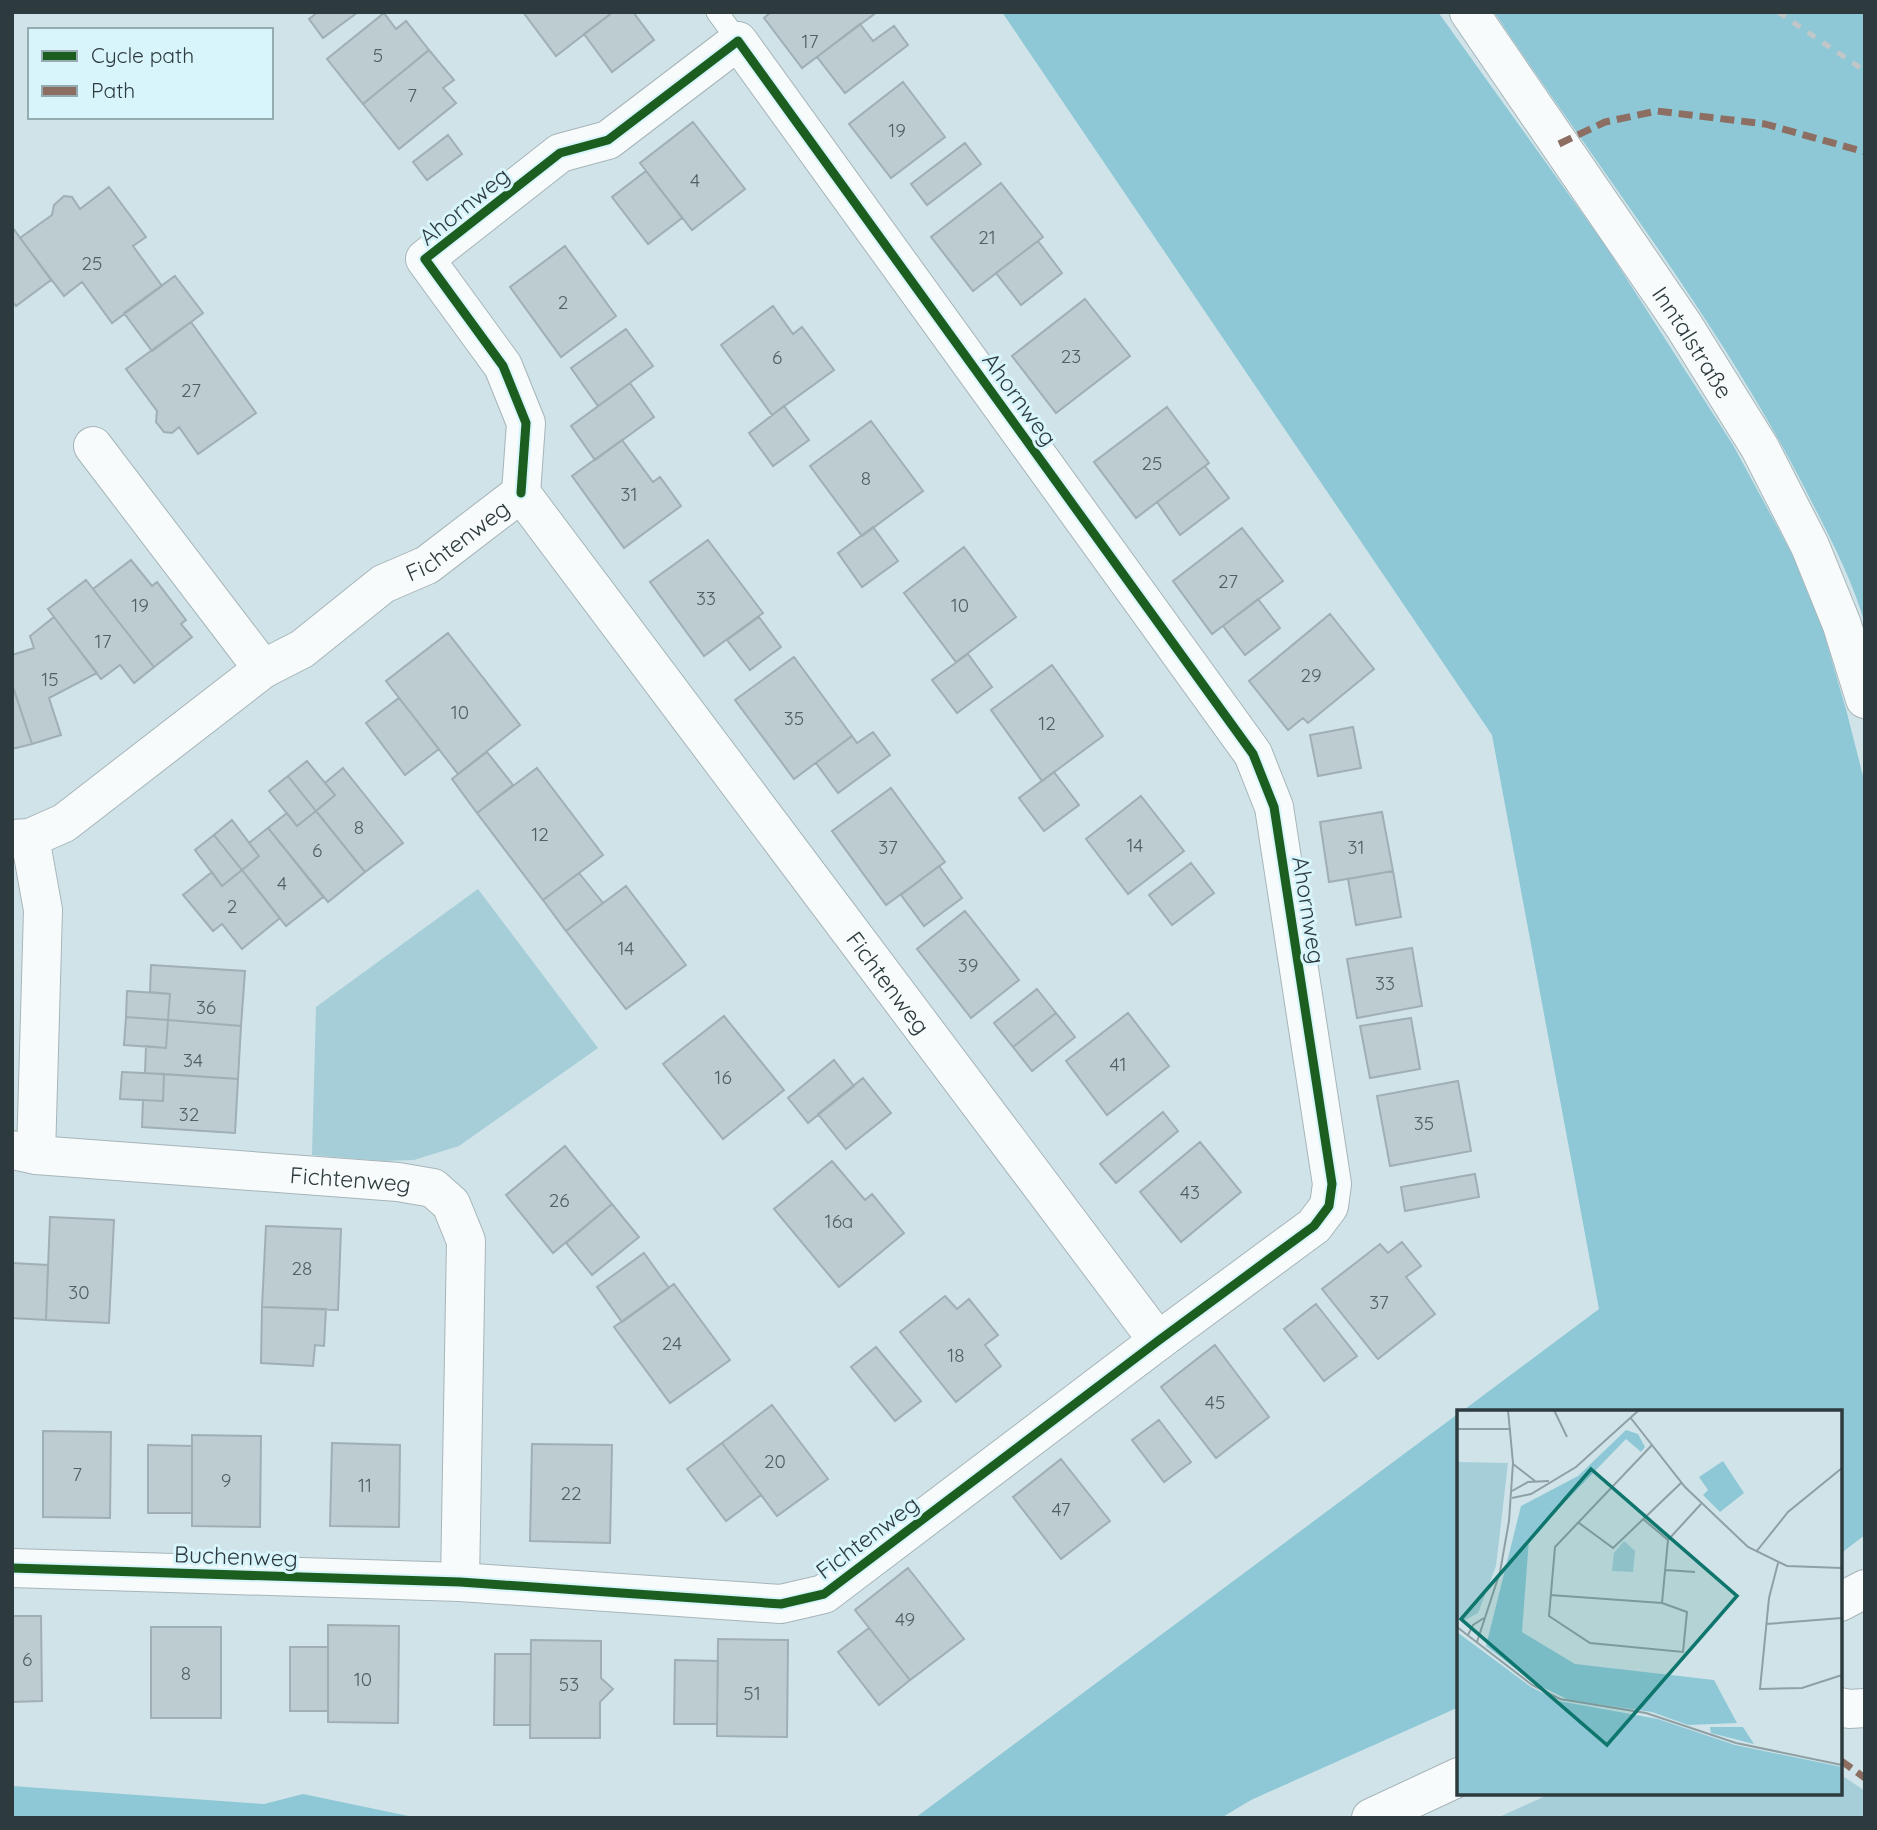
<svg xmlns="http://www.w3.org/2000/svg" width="1877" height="1830" font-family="Quicksand,sans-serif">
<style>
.green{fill:#a5ced9}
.forest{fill:#8ec8d6}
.building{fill:#bdccd0;stroke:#a0afb3;stroke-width:2}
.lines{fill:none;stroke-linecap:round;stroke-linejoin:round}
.service-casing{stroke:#a6b5b9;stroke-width:23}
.minor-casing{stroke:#a6b5b9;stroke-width:40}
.tertiary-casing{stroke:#a6b5b9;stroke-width:40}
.secondary-casing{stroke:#a6b5b9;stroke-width:40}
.service{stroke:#f8fbfc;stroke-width:21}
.minor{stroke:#f8fbfc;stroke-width:38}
.tertiary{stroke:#f8fbfc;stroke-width:38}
.secondary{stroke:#f8fbfc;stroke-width:38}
.rail{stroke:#c1c6c8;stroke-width:5;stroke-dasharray:9 9;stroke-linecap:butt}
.quiet{stroke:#8d6e63;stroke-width:7;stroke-dasharray:14 7;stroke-linecap:butt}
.cycleway-casing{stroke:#d9f5fc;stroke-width:13}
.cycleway{stroke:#1b5e20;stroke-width:9}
.labels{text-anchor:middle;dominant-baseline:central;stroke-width:6;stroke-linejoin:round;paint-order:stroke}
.number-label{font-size:19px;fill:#526063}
.street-label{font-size:23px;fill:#2d3b3e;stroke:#d9f5fc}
.inset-road{fill:none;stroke:#8fa0a4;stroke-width:2}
.view{fill:#0f766e;fill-opacity:0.15;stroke:#0f766e;stroke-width:3.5}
.inset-edge{fill:none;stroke:#2d3b3e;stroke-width:3.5}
</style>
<rect width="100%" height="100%" fill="#d0e3e8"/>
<path class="green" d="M478 889 598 1048 459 1146 414 1160 383 1161 312 1155 316 1007Z
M1840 1774 1865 1791V1818H1497L1552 1793H1840Z"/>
<path class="forest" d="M1002 12H1438L1605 245 1733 445 1792 554 1823 630 1847 713 1865 784V1535L1840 1554V1412H1461L1599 1309 1492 735Z
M1494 12H1865V624C1851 575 1825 528 1802 483 1716 317 1597 167 1494 12Z
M1459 1413V1707L1251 1800 1221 1818H915Z
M12 1786 264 1804 303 1794 418 1818H12Z"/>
<path class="building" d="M318 12H358L323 38 309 19Z
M523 12H613L556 56Z
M613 12H633L654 40 612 72 584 34Z
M771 12H877L802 68 764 18Z
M384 13 396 29 406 21 429 50 363 104 327 59Z
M860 24 873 41 894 26 908 45 845 93 817 57Z
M429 50 454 80 443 88 456 103 399 149 363 104Z
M903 82 945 137 891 178 849 124Z
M693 122 745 189 692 230 640 163Z
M448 135 462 154 427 180 413 162Z
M965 143 981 164 927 205 911 184Z
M646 171 682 218 648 244 612 197Z
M1001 183 1043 237 973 291 931 237Z
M109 187 146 237 133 246 162 286 112 323 82 282 64 296 20 238 52 215 54 205 64 196 72 197 80 209Z
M13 228 51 280 16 306 12 301Z
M1038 241 1062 273 1021 305 996 273Z
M565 246 616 316 561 357 510 287Z
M175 276 203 313 152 351 124 313Z
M1085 299 1130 356 1056 413 1012 356Z
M773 306 793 334 802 327 834 370 772 415 721 345Z
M191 322 256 413 198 454 179 427 172 433 164 432 156 422 157 411 126 369Z
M626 329 653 366 598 406 571 368Z
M630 383 654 417 595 460 571 426Z
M784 406 809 440 773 466 749 433Z
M1167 407 1209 463 1136 518 1094 462Z
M871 421 923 491 862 536 810 466Z
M622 440 653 482 660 477 681 506 624 548 572 476Z
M1205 466 1229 498 1180 535 1157 502Z
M873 527 898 561 862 587 838 553Z
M1242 528 1283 581 1212 634 1173 581Z
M708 540 763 613 704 656 650 582Z
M964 547 1016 617 956 662 904 593Z
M131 560 152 586 157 582 186 620 181 624 192 637 154 667 93 589Z
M86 580 154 667 134 683 120 665 101 679 48 609Z
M1258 599 1280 628 1245 655 1223 626Z
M1330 614 1374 669 1308 723 1303 718 1288 730 1249 681Z
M54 617 97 673 49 698 61 735 32 744 12 684V655L34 648 30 636Z
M759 617 781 647 750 670 727 640Z
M448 633 520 725 458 774 386 681Z
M968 654 992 687 957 713 932 680Z
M794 657 852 736 794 779 735 700Z
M1052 665 1103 736 1042 781 991 710Z
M12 684 32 744 12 749Z
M399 698 439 749 405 775 366 723Z
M1353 727 1361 768 1318 776 1310 735Z
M873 732 890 755 838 793 816 763 852 736 857 743Z
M487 752 513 785 477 813 452 779Z
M307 761 335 795 316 811 288 776Z
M343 768 403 843 365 872 316 811 335 795 325 783Z
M537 768 603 855 543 900 477 813Z
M1054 772 1079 805 1044 831 1019 798Z
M288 776 316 811 297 826 269 791Z
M891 788 945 862 886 905 832 831Z
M1141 796 1184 851 1128 894 1086 839Z
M316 811 365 872 328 902 268 828 287 813 297 826Z
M1382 812 1393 871 1329 882 1320 822Z
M232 820 259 856 242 870 214 835Z
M268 828 323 897 286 926 242 870 259 856 249 843Z
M214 835 242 870 222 886 195 850Z
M1191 863 1214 893 1172 925 1149 895Z
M939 866 962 898 924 926 901 895Z
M242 870 280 918 242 949 222 924 213 931 183 895 212 872 222 886Z
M1393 871 1401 917 1356 925 1348 879Z
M579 873 603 903 566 931 543 900Z
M626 886 686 965 626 1009 566 931Z
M965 911 1019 980 971 1018 917 949Z
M1412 948 1422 1006 1357 1018 1347 959Z
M151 965 245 971 241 1026 168 1020 170 994 150 992Z
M1037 989 1056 1013 1013 1047 994 1023Z
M127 991 170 994 168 1020 126 1017Z
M1056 1013 1075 1037 1032 1071 1013 1047Z
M1128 1013 1169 1066 1107 1115 1066 1061Z
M724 1016 784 1090 723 1139 663 1064Z
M126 1017 168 1020 166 1048 124 1045Z
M1411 1018 1420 1069 1370 1078 1360 1026Z
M168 1020 241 1026 238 1079 145 1073 146 1046 166 1048Z
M834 1060 854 1086 808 1123 788 1098Z
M122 1072 164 1074 163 1101 120 1099Z
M164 1074 238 1079 235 1133 142 1127 143 1100 163 1101Z
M863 1078 891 1113 846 1149 818 1114Z
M1458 1081 1471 1151 1390 1166 1377 1096Z
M1163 1112 1178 1131 1116 1183 1100 1164Z
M1200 1142 1241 1192 1181 1242 1140 1192Z
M565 1146 612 1204 553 1253 506 1195Z
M832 1161 865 1200 872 1194 904 1233 839 1287 774 1209Z
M1475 1174 1479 1197 1405 1211 1401 1187Z
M612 1204 639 1237 592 1275 566 1243Z
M50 1217 114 1220 109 1323 46 1320Z
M266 1226 341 1229 338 1310 262 1307Z
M1402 1242 1421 1266 1406 1277 1435 1314 1378 1359 1322 1289 1380 1244 1388 1253Z
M644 1253 669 1288 622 1322 597 1287Z
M12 1263 48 1265 46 1320 12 1318Z
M674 1284 730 1360 670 1403 614 1327Z
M945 1296 957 1309 969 1299 998 1335 985 1345 1001 1366 956 1402 900 1332Z
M1316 1304 1357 1356 1324 1381 1284 1329Z
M262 1307 326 1309 324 1346 315 1345 313 1366 261 1363Z
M1215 1345 1269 1417 1216 1458 1161 1387Z
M876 1347 921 1401 895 1421 851 1367Z
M772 1405 828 1479 777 1516 722 1443Z
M1159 1420 1191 1462 1164 1482 1132 1440Z
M43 1431 111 1432 110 1518 43 1517Z
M192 1435 261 1436 260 1527 192 1526Z
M332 1443 400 1445 399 1527 330 1526Z
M722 1443 761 1495 726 1521 687 1469Z
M532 1444 612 1445 610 1543 530 1541Z
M148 1445 192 1446V1513H148Z
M1061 1459 1110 1521 1061 1559 1013 1497Z
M908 1568 964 1639 910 1680 855 1610Z
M12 1616H41L42 1701 12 1702Z
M328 1625 399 1626 398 1723 328 1722Z
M151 1627H221V1718H151Z
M869 1628 910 1680 879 1705 838 1652Z
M718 1639 788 1640 787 1737 717 1736Z
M531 1640 601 1641V1678L613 1689 600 1702V1738H530Z
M290 1647H328V1711H290Z
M495 1654H531L530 1725H494Z
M675 1660 718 1661 717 1724H674Z"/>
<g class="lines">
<defs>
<path id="service" d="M717 12 738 41"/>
<g id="minor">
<path d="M93 446 263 669"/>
<path id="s1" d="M521 493 1158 1341"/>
<path d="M30 838 43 910 36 1155"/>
<path id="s2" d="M12 839 30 838 64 823 263 669 302 649 383 584 427 565 521 493"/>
<path id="s3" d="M12 1150 36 1155 398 1182 433 1188 451 1204 466 1241 460 1582"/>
<path d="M12 1568 460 1582 781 1604 824 1594 1158 1341 1314 1226 1329 1206 1332 1184 1274 807 1253 754 738 41 608 140 560 153 425 259 503 366 526 423 521 493"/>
</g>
<path id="tertiary" d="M1840 1602 1865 1589
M1840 1707 1849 1709 1865 1708
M1371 1818 1459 1777"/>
<g id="secondary">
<path id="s4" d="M1469 12 1684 326 1760 448 1810 546 1842 625 1865 699"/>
</g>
</defs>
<use href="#service" class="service-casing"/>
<use href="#minor" class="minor-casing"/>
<use href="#tertiary" class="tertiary-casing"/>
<use href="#secondary" class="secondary-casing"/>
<use href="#service" class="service"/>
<use href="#minor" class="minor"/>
<use href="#tertiary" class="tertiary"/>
<use href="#secondary" class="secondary"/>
<path class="rail" d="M1778 12 1865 71"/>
<path class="quiet" d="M1559 144 1605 122 1657 111 1765 124 1865 152
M1840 1760 1865 1778"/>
<defs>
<path id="cycleway" d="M12 1568 460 1582 781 1604 824 1594 1158 1341 1314 1226 1329 1206 1332 1184 1274 807 1253 754 738 41 608 140 560 153 425 259 503 366 526 423 521 493"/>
</defs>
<use href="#cycleway" class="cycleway-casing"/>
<use href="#cycleway" class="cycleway"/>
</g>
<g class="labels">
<g class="number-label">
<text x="810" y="41">17</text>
<text x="378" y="55">5</text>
<text x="412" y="95">7</text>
<text x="897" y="130">19</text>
<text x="695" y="180">4</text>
<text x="987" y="237">21</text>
<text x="92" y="263">25</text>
<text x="563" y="302">2</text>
<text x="1071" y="356">23</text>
<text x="777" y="357">6</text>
<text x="191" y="390">27</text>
<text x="1152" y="463">25</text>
<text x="866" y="478">8</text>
<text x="629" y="494">31</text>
<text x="1228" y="581">27</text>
<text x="706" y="598">33</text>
<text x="140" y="605">19</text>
<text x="960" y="605">10</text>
<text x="103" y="641">17</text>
<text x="1311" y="675">29</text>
<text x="50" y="679">15</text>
<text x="460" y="712">10</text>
<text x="794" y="718">35</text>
<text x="1047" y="723">12</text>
<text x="359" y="827">8</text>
<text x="540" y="834">12</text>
<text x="1135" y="845">14</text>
<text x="888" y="847">37</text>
<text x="1356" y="847">31</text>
<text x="317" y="850">6</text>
<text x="282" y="883">4</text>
<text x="232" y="906">2</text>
<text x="626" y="948">14</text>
<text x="968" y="965">39</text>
<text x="1385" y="983">33</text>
<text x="206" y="1007">36</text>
<text x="193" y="1060">34</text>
<text x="1118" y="1064">41</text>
<text x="723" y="1077">16</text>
<text x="189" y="1114">32</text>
<text x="1424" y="1123">35</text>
<text x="1190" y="1192">43</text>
<text x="559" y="1200">26</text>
<text x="839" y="1221">16a</text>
<text x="302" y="1268">28</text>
<text x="79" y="1292">30</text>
<text x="1379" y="1302">37</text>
<text x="672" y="1343">24</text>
<text x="956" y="1355">18</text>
<text x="1215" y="1402">45</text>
<text x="775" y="1461">20</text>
<text x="77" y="1474">7</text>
<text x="226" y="1480">9</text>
<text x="365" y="1485">11</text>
<text x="571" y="1493">22</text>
<text x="1061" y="1509">47</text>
<text x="905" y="1619">49</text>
<text x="27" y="1659">6</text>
<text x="186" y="1673">8</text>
<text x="363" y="1679">10</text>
<text x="569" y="1684">53</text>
<text x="752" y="1693">51</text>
</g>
<g class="street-label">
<text transform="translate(464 206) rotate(-39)">Ahornweg</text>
<text stroke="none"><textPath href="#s4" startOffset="399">Inntalstraße</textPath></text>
<text transform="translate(1020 399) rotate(54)">Ahornweg</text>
<text stroke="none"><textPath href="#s2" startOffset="541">Fichtenweg</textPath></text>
<text transform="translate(1309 910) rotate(81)">Ahornweg</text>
<text stroke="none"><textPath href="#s1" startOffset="612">Fichtenweg</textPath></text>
<text stroke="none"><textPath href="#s3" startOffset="340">Fichtenweg</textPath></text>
<text transform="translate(867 1537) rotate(-37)">Fichtenweg</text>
<text transform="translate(236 1556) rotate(2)">Buchenweg</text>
</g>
</g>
<g transform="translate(1457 1410)">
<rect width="385" height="385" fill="#d0e3e8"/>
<path d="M0 52 51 53 39 156 21 203 8 210 0 208ZM167 131 178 141 176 162 155 161 157 143Z" fill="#a5ced9"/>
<path d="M169 20 181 24 188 37 184 42 169 29 72 129 65 222 118 254 257 270 280 313 231 315 195 302 112 290 77 273 29 236 64 96 121 66ZM266 51 287 83 263 102 246 85 251 80 242 67ZM0 222 74 277 102 291 201 309 278 335 385 357V385H0ZM253 317H286L297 334 254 323Z" fill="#8ec8d6"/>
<path class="inset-road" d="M97 0 110 27M173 7 228 77 291 137 330 156 385 158M0 19H54M195 35 98 137 92 206 133 233 226 242 230 202 205 193M56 54 78 71M55 81 71 72 92 71M55 88 74 84 119 57 182 0M186 109 211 130M122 113 156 138 224 73M299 142 331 102 385 58M321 153 312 188 303 279 345 278 385 265M209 160 238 162M93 185 205 193M205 193 211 130 244 94M309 214 385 208M0 217 75 275 103 289 189 303 279 333 385 355M11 225 16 215 27 208M20 232 43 162 52 111 56 53 51 0"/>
<path class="view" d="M134 59 280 186 150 335 4 209Z"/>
<rect width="385" height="385" class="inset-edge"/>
</g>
<rect width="1877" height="1830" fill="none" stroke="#2d3b3e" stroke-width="28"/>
<rect x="28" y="28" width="245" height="91" fill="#d9f5fc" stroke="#94abb0" stroke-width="2"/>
<rect x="42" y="51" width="35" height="10" fill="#1b5e20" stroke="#94abb0" stroke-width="2"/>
<text x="91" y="63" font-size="21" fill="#2d3b3e">Cycle path</text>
<rect x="42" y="86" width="35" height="10" fill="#8d6e63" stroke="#94abb0" stroke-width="2"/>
<text x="91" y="98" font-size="21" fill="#2d3b3e">Path</text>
</svg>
